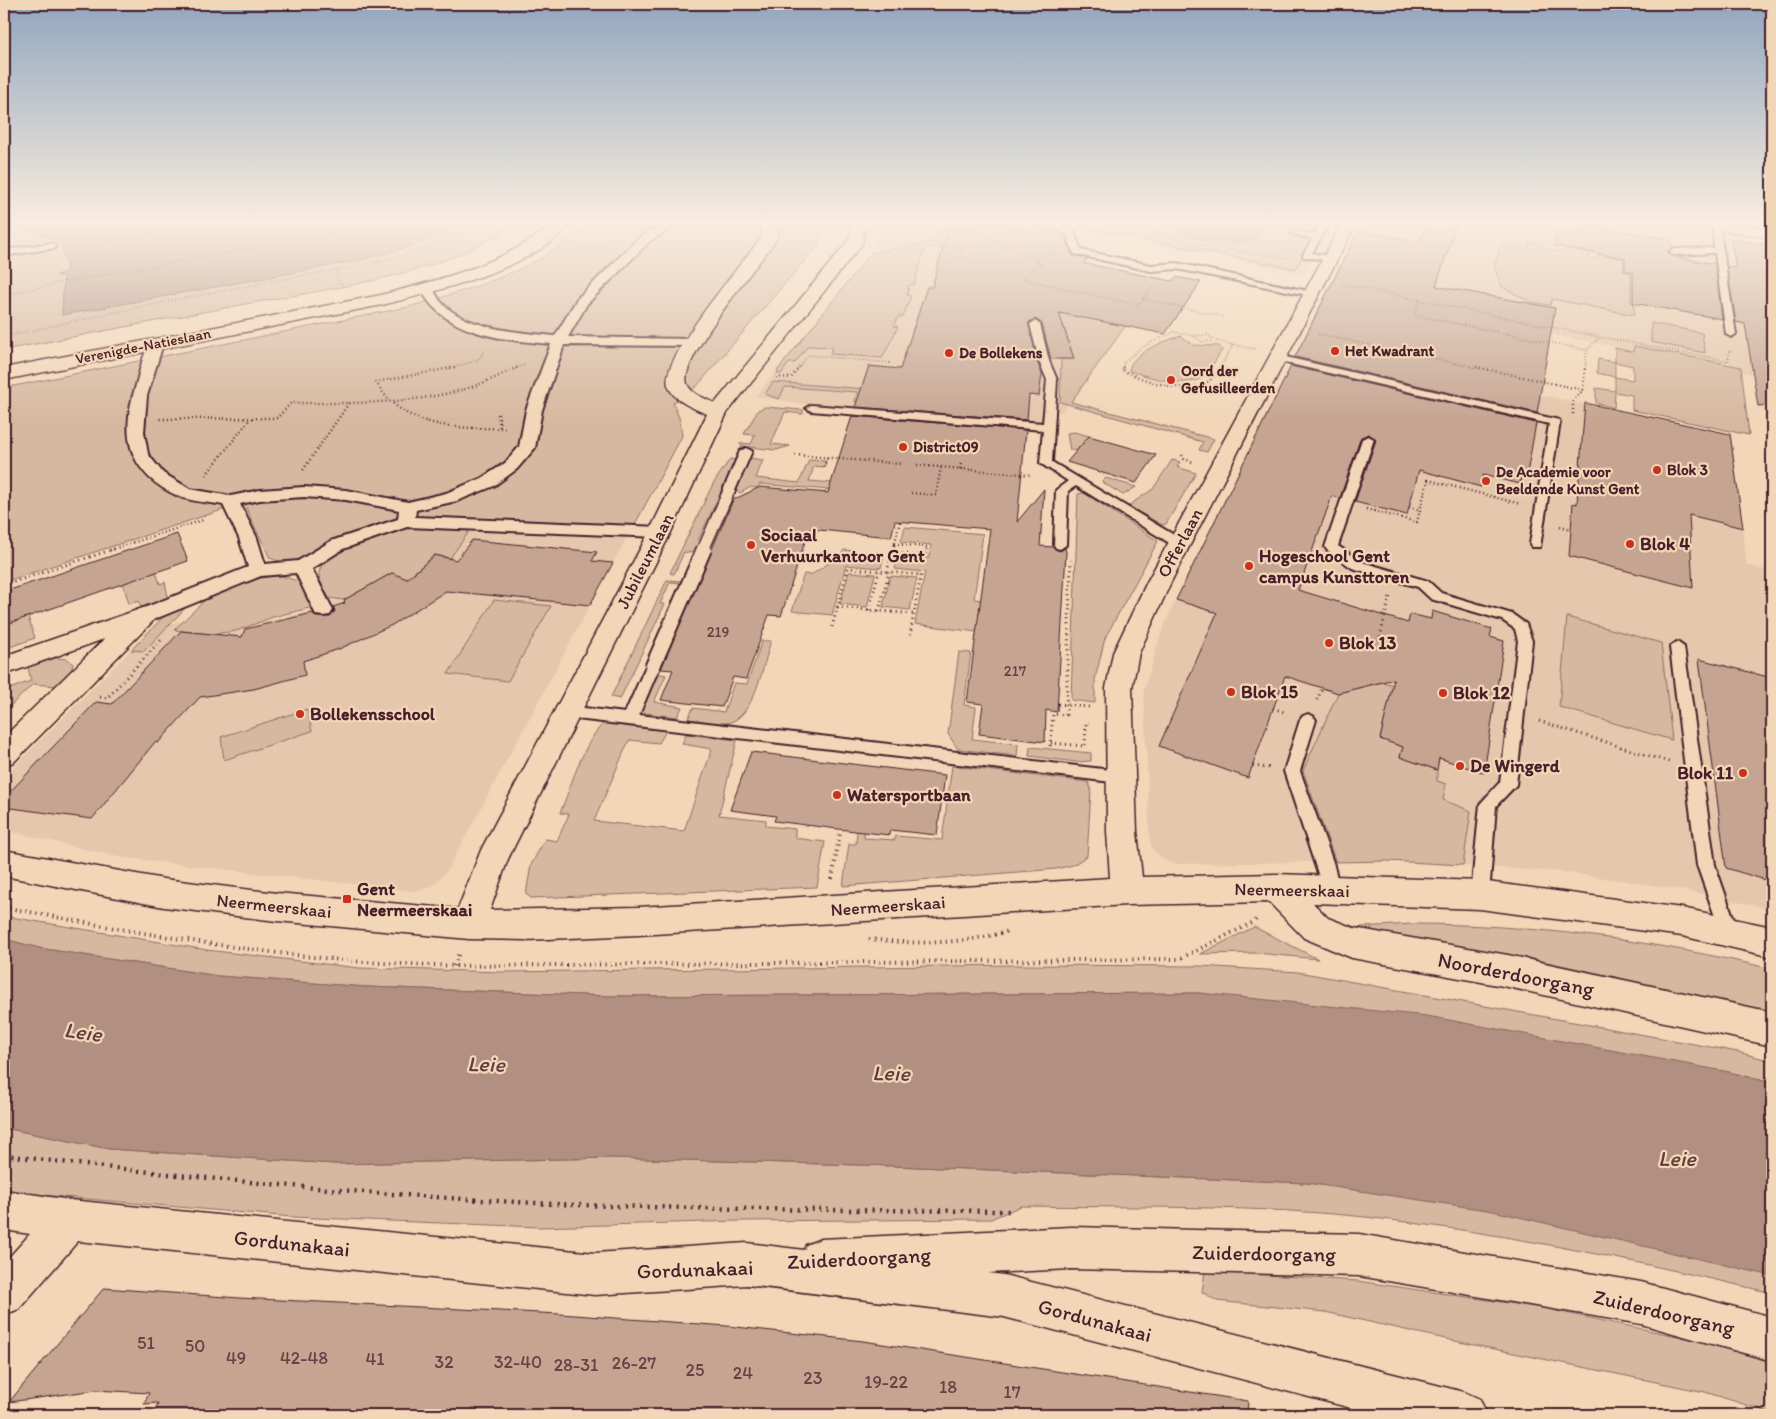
<svg xmlns="http://www.w3.org/2000/svg" width="1776" height="1419" font-family="Itim,sans-serif">
<style>
.built{fill:#e4c7ac}
.green{fill:#d6b8a0;stroke:#906c66;fill-rule:evenodd}
.water{fill:#b19081;stroke:#88635f}
.building{fill:#c5a592;stroke:#4a1f2b}
.lines{fill:none;stroke-linecap:round;stroke-linejoin:round}
.service-casing{stroke:#4a1f2b;stroke-width:4}
.pedestrian-casing{stroke:#4a1f2b;stroke-width:4}
.minor-casing{stroke:#4a1f2b;stroke-width:3}
.tertiary-casing{stroke:#4a1f2b;stroke-width:3}
.path-far4{stroke:#4a1f2b;stroke-width:2;stroke-dasharray:0.5 2.5;stroke-linecap:butt}
.path-far3{stroke:#4a1f2b;stroke-width:2.5;stroke-dasharray:1 3;stroke-linecap:butt}
.path-far2{stroke:#4a1f2b;stroke-width:3;stroke-dasharray:1 4;stroke-linecap:butt}
.path-far1{stroke:#4a1f2b;stroke-width:4;stroke-dasharray:1 4.5;stroke-linecap:butt}
.path{stroke:#4a1f2b;stroke-width:4.5;stroke-dasharray:2 5.5;stroke-linecap:butt}
.service{fill:#f1d6b7;fill-rule:evenodd}
.pedestrian{fill:#f1d6b7;fill-rule:evenodd}
.minor{fill:#f1d6b7;fill-rule:evenodd}
.tertiary{fill:#f1d6b7;fill-rule:evenodd}
.tram{stroke:#4a1f2b;stroke-width:1}
.service-bridge-far1-casing{stroke:#4a1f2b;stroke-width:14;stroke-linecap:butt}
.service-bridge-casing{stroke:#4a1f2b;stroke-width:18;stroke-linecap:butt}
.service-bridge-far1{stroke:#f1d6b7;stroke-width:11}
.service-bridge{stroke:#f1d6b7;stroke-width:14}
.poi-dot{fill:#c8321e;stroke:#f1d6b7;stroke-width:2}
.labels{text-anchor:middle;dominant-baseline:central;stroke-width:4.5;stroke-linejoin:round;paint-order:stroke}
.far-street-label{font-size:15px;fill:#4a1f2b;stroke:#f1d6b7}
.far-poi-label{font-size:15px;font-weight:bold;fill:#4a1f2b;stroke:#f1d6b7;text-anchor:start}
.number-label{font-size:15px;fill:#694045}
.poi-label{font-size:18px;font-weight:bold;fill:#4a1f2b;stroke:#f1d6b7;text-anchor:start}
.street-label{font-size:18px;fill:#4a1f2b;stroke:#f1d6b7}
.near-number-label{font-size:18px;fill:#694045}
.near-street-label{font-size:21px;fill:#4a1f2b;stroke:#f1d6b7}
.near-water-label{font-size:22px;font-style:italic;fill:#643b40;stroke:#f1d6b7}
</style>
<rect width="100%" height="100%" fill="#f1d6b7"/>
<filter id="ink" filterUnits="userSpaceOnUse"><feTurbulence type="fractalNoise" baseFrequency=".02" numOctaves="2"/><feDisplacementMap in="SourceGraphic" scale="10" xChannelSelector="R" yChannelSelector="G"/><feConvolveMatrix kernelMatrix="1 2 1 2 8 2 1 2 1" color-interpolation-filters="sRGB"/></filter>
<g filter="url(#ink)">
<path class="built" d="M876 223H941L1005 259 1137 310 1071 402 1046 424 820 407 756 396 871 253 878 229Z
M1073 223H1335L1304 275 1092 231Z
M1361 223H1638L1772 244V378L1328 290Z
M1306 336 1495 385 1730 435 1747 565 1772 572V909L1673 888 1564 872 1387 861 1177 864 1166 861 1154 851 1150 842 1144 690 1162 631 1176 600Z
M447 529 628 535 447 871 432 886 414 891 118 857 4 830V777L147 634 164 625 178 622 232 627 291 616 343 597Z"/>
<path class="green" d="M464 223H512C457 274 320 290 246 304 165 319 85 335 4 350V227L33 231 61 242 67 269 65 272 57 276H64L62 315 356 261 422 243Z
M587 223H821L823 225 818 245 697 386 673 403 680 420 682 436 634 526 423 518C397 520 377 524 351 533 324 543 300 572 270 558 262 540 252 523 245 505L222 510 4 582V388L408 307C470 289 540 271 587 223Z
M1079 223H1172C1182 240 1243 249 1259 236 1262 232 1263 227 1266 223H1319L1296 269 1095 230Z
M943 225 1005 259 1137 310 1071 402 1214 439 1207 452 1199 450 1203 442 1060 402 1061 359H1074L1063 324H1043L987 251 925 247 914 285H909L907 295 911 296 903 317H898L894 326 898 327 882 358 830 354 832 347 808 346 795 363H789L781 374H778L777 371 871 253 934 242Z
M1529 242 1541 244V248L1562 252 1563 248 1589 253V258L1598 259V255L1624 259 1623 271 1631 273V302L1634 303V315L1552 299 1550 305 1531 302 1502 287 1494 267 1501 244 1528 249Z
M1651 323 1702 333 1705 353 1651 342Z
M1181 336 1193 345 1219 346 1222 350C1216 359 1211 371 1201 378 1184 389 1147 376 1129 371 1129 354 1166 340 1181 336Z
M1634 346 1741 367 1749 435 1632 410V395L1615 392 1614 408 1596 403V388L1615 391V377L1597 373 1598 359 1615 362V348L1633 352ZM1615 362 1633 366V380L1615 377Z
M773 382 920 393 915 412 861 407 855 401 857 392 785 387 779 399 765 394Z
M765 407 803 410V414L785 412 771 444 790 446 776 450 741 446 740 443 751 444 755 435 744 434 758 410Z
M1074 432 1089 436 1076 451 1070 450 1067 433Z
M750 458 763 460 756 478 799 483 809 460 826 461 824 467 814 466 809 481 833 483 830 490 760 484 757 488 751 487 740 493 734 490Z
M730 459 736 460 692 553 684 552 674 574 670 573 713 484Z
M1172 460 1180 462 1177 467 1196 473 1166 524 1162 525 1128 506 1153 489Z
M1106 478 1136 487 1123 495 1102 482Z
M1084 493 1158 541 1105 638 1095 679V703L1071 700 1078 494Z
M414 527 466 529 468 533 450 558 435 555 406 579 392 573 344 600 329 598C325 590 316 578 320 569 325 553 374 533 390 529 398 528 406 528 414 527Z
M905 527 983 534 974 599 989 601 985 633 915 624 925 572 895 569 898 555 929 558 931 545 901 542Z
M844 550 884 554 881 568 846 565 832 615 792 611 804 574 811 575 841 555Z
M156 572 160 584 165 582 168 597 148 607H141L139 601 129 604 123 583Z
M849 572 875 574 867 607 840 604Z
M274 576H282L300 582 312 604 309 608 273 617 236 631 212 634 174 630 209 596 261 578Z
M890 576 917 578 910 610 883 607Z
M667 580 682 581 681 583 670 582 660 604H665L620 699 611 697Z
M494 600 551 606 508 681 448 674Z
M190 603 144 651 131 650 170 610Z
M28 617 35 638 4 649V625Z
M1567 617 1661 643 1672 740 1559 707Z
M762 641H771C763 665 754 719 727 723 715 724 700 720 688 719L693 708 724 712 734 683 747 684Z
M959 652 971 653 964 705 976 707 972 739 1018 744 1017 756 958 749 948 734Z
M56 658 67 659 73 664 71 672 58 686 33 684 4 712V691L31 681 28 667Z
M655 673 666 675 654 702 682 707 677 717 645 713 641 709Z
M1383 682 1393 685 1380 739 1403 747 1400 757 1437 770V781L1446 784 1443 800 1471 811 1463 865 1387 861 1336 862 1303 771 1338 693Z
M307 709 312 731 224 760 221 737Z
M604 723 666 731 659 743 629 740 594 821 684 831 712 749 682 744 686 734 737 740 719 815 766 820V826L795 829V838L825 842 817 887 531 898 526 894 531 865 545 839 557 841 569 814 560 813C571 787 583 742 604 723Z
M1030 747 1091 753V761L1076 762 1029 756Z
M952 766 1088 782 1091 789 1087 856 1073 865 1056 869 843 886 849 844H856L857 830 864 831V838L895 840 896 836 942 840Z
M4 916 207 950 359 968 503 972 1018 965 1200 966 1298 972 1738 1052 1772 1061V1083L1729 1072 1199 993 610 996 367 987 218 976 39 948 4 939Z
M1412 924C1532 924 1655 941 1772 969V1021L1359 931 1361 927Z
M1254 927 1318 959 1257 953 1200 954Z
M4 1128 109 1149 335 1164 611 1158 894 1166 1307 1183 1493 1208 1772 1275V1293C1654 1265 1534 1239 1413 1223 1283 1204 1152 1208 1021 1206L991 1219 738 1221 540 1227 292 1217 53 1196 4 1190Z
M1205 1271 1357 1281 1542 1308 1739 1349 1772 1358V1413L1705 1392 1450 1340 1325 1312 1217 1301 1202 1292Z"/>
<path class="water" d="M4 223H464L422 243 356 261 62 315 64 276 56 275 65 272 67 269 61 242 33 231 4 227Z
M1172 223H1261L1263 230C1250 252 1184 243 1172 223Z
M4 939 39 948 218 976 367 987 610 996 1199 993 1427 1016 1729 1072 1772 1083V1276L1493 1211 1307 1183 894 1166 611 1158 335 1164 109 1149 4 1128Z"/>
<path class="building" d="M950 223H1030L1066 238 1072 255 1087 259 1083 263 1172 281 1176 277 1201 282 1165 334 1059 313 1074 359H1051L1042 324 1036 319 1029 322 1037 361 1042 374 1039 396 1029 395 1027 420 855 407 869 366 900 369 927 287H932Z
M1427 223H1457L1436 286 1555 308 1537 413 1295 357 1358 231 1420 242Z
M1556 223H1572L1662 238 1672 242V247L1667 252 1672 256 1715 264 1722 319 1633 303V272L1625 271V258L1554 246Z
M1731 239 1772 246V405L1758 406 1745 324 1736 322 1727 267 1736 268Z
M1291 366 1536 423 1526 479 1521 478 1520 484 1483 475 1481 487 1419 470 1407 515 1355 502 1376 440 1369 434 1361 437 1340 498 1332 496 1298 590 1408 623 1410 614 1431 619 1432 611 1492 629 1490 637 1504 641 1484 773 1439 758 1437 770 1400 757 1403 747 1380 739 1394 679 1338 693 1285 676 1248 778 1159 746 1217 613 1176 600Z
M1585 403 1730 434 1743 528 1689 515 1693 588 1569 556 1573 503 1577 504Z
M852 416 1026 430 1017 522 1044 489 1040 546 1053 547 1060 551 1065 548 1066 552 1057 712 1046 710 1045 742 979 734 983 704 967 702 990 529 895 521 891 537 809 529 781 616 769 615 746 679 733 677 722 707 661 700 673 670 661 669 733 500 760 487 828 493Z
M1089 436 1156 455 1136 483 1067 462Z
M177 534 188 561 4 625V592Z
M472 540 597 552 592 561 613 563 590 605 446 591 392 625 339 649 303 661 305 675 254 689 200 697 158 743 155 742 92 819 4 807V798L96 702 112 704 181 631 242 637 245 629 313 613 316 617H330L335 611 333 607 345 603 344 600 392 573 407 579 435 555 456 560Z
M1699 659 1772 678V882L1726 868Z
M751 752 945 775 937 835 890 830 889 835 830 828 774 821 776 816 730 810Z
M104 1288 239 1298 560 1314 727 1326 863 1341 1248 1401 1247 1415H549L502 1411 500 1415 382 1413V1415H153L158 1403 144 1404 149 1393 96 1390 9 1402Z"/>
<g class="lines">
<defs>
<path id="service" d="M1043 223H1053L1074 232 1081 250 1151 265 1177 263 1317 293 1312 296 1177 269 1151 271 1074 254 1067 235Z
M1321 223H1329L1312 253 1333 257V261L1304 257 1303 255 1312 239 1292 234 1296 232 1315 234Z
M1332 223H1349L1352 225 1348 227Z
M1712 223 1719 225 1736 334 1731 337 1726 334 1715 253 1673 255 1669 252 1673 249 1714 248Z
M52 243 56 246 55 248 4 256V250Z
M1035 321 1040 324 1049 361 1057 380 1052 462 1184 541 1186 544 1184 547H1176L1076 486 1068 491 1066 545 1060 549 1056 548 1054 545 1056 490 1068 481 1040 463 1043 430 811 411 806 408 811 405 1043 423 1047 380 1039 361 1030 324Z
M1277 355 1559 420 1560 422 1540 547H1532L1530 544 1549 424 1273 360 1272 358Z
M1368 436 1374 439 1338 546 1362 562 1428 581 1441 593 1512 614 1526 624 1532 641 1516 785 1496 806 1489 895 1486 900 1480 903 1474 900 1471 895 1480 804 1500 782 1518 641 1515 629 1502 620 1431 599 1418 587 1352 568 1327 550 1325 547 1362 439Z
M746 448 752 451 734 493 728 497 724 496 722 493 740 451Z
M1677 642 1684 647 1715 865 1738 931 1735 937 1729 939 1723 937 1720 931 1697 865 1670 647Z
M652 663 659 668 639 715 1120 771 1126 773 1128 777 1126 781 1120 783 568 718 563 716 560 712 563 708 568 706 625 713 645 668Z
M1308 714 1313 716 1316 720 1300 771 1333 862 1340 890 1337 895 1331 898 1325 895 1284 771 1300 720 1303 716Z"/>
<path id="pedestrian" d="M665 223H679L649 242 587 304 568 337 691 339 696 340 698 343 696 346 564 345 542 410 535 448 517 469 494 486 457 501 416 510 415 517 660 527 666 528 669 532 666 536 660 537 407 527 343 549 312 569 333 610 330 615 323 616 316 615 296 573 261 576 150 621 143 622 136 621 133 616 136 611 248 567 239 538 223 505C209 502 191 502 178 496 127 473 120 434 136 385 140 371 143 353 151 341L156 340 163 344 147 396 144 432 148 454 163 473 190 489 231 496 260 490 304 487 346 490 408 502 446 493 482 478 505 463 519 447 526 410 551 344C505 340 443 335 421 289L422 286H432C435 292 437 298 442 303 466 329 521 333 555 336L577 299 641 236ZM304 497 346 500 399 510 398 519 331 541 298 561 265 564 257 538 240 504 260 500Z"/>
<path id="minor" d="M757 223H773L777 227 778 237C761 261 678 360 687 384 691 394 706 399 715 403L849 240 852 223H866L862 244 727 413 671 532 508 859 490 910 638 907 1110 878 1107 832 1106 688 1113 653 1147 582 1342 223H1356L1171 582 1139 653 1132 688 1137 832 1142 877 1276 874 1480 881 1682 908 1772 927V957L1682 936 1480 909 1313 903 1328 918 1354 928 1508 955 1772 1012V1046L1508 987 1352 958 1304 938 1269 902 1127 905 638 935 525 940 469 939 277 921 164 907 4 876V850L164 879 277 893 458 909 481 850 649 532 707 414C693 408 673 401 668 385 660 359 744 261 762 237V229Z
M143 608 152 610 156 616 152 622 14 762 4 765V737L104 639 4 675V656Z
M4 1190 70 1200 595 1253 747 1243 804 1250 806 1245 821 1239 1071 1227 1359 1234 1641 1282 1772 1317V1361L1641 1324 1359 1276 1071 1269 988 1273 1004 1275 1464 1392 1480 1399 1487 1415H1378L1004 1317 747 1285 595 1295 78 1241 19 1309 4 1315V1263L30 1234 4 1230Z"/>
<path id="tertiary" d="M554 223H570C541 266 431 293 382 305L4 380V368L381 295C442 279 505 264 554 223Z
M1695 223H1729L1772 229V238L1702 227Z"/>
</defs>
<use href="#service" class="service-casing"/>
<use href="#pedestrian" class="pedestrian-casing"/>
<use href="#minor" class="minor-casing"/>
<use href="#tertiary" class="tertiary-casing"/>
<path class="path-far4" d="M960 223 1040 263 1023 279 1138 305 1153 287
M1125 223 1192 244 1289 258
M1089 226 1096 227
M494 239 515 223
M934 242 961 248 960 257
M72 247 153 234
M564 253 609 243
M1035 260 1057 252
M334 270 343 287
M1342 284 1600 337
M4 295 63 282 333 234
M1143 299 1225 317
M1419 301 1414 315 1587 350
M1318 334 1482 369
M4 337C90 317 177 299 263 283 332 269 418 263 477 223
M1195 337 1202 342 1214 341
M1233 345 1255 349
M448 369 478 360 485 350
M515 369 526 364
M798 369 808 355 891 363
M1122 369 1124 362 1142 347 1174 332 1194 336 1207 335 1217 341 1233 345
M1219 369 1233 345
M1585 369 1587 350 1600 337 1728 361 1730 349"/>
<path class="path-far3" d="M455 367 376 382C402 429 458 429 506 428
M1123 367 1122 370C1142 380 1183 394 1204 384 1211 381 1216 374 1220 367
M1476 367 1583 390
M776 377 791 378 799 367
M498 414 500 428
M1573 414V401L1583 390 1585 367
M160 419 277 418 291 403C350 403 408 405 465 389 483 384 501 375 518 367
M795 455 902 464
M1182 455 1184 459 1193 462
M917 465 1031 475
M824 467 827 458
M960 469 961 463
M303 470 349 403
M206 475 250 419
M911 493 936 495 941 467
M1409 507 1420 510
M1366 509 1417 522 1428 480 1521 504
M1560 526 1571 529
M894 544 927 547 926 550
M110 550 203 520
M893 550 900 521"/>
<path class="path-far2" d="M892 553 925 556 927 549
M887 572 893 549
M4 585 114 549
M837 607 913 614
M869 610 879 571
M879 611 889 572
M832 627 848 568 921 575 910 635
M1380 637 1390 596
M100 697 107 698 163 638
M1317 700 1322 688
M1058 704 1089 707
M1273 708 1287 713
M1539 721 1669 762
M1051 743 1085 746 1086 723H1089
M1050 746 1053 714 1066 715 1071 560
M1253 766 1269 768"/>
<path class="path-far1" d="M832 879 840 832
M4 907C119 930 235 950 352 961 386 964 420 964 454 966L1179 959 1254 922 1257 918
M869 939C917 945 963 944 1009 931
M454 966 459 953"/>
<path class="path" d="M4 1155C187 1178 370 1195 555 1204 707 1210 859 1210 1011 1211"/>
<use href="#service" class="service"/>
<use href="#pedestrian" class="pedestrian"/>
<use href="#minor" class="minor"/>
<use href="#tertiary" class="tertiary"/>
<path class="tram" d="M1733 223 1772 229"/>
<defs>
<path id="service-bridge-far1" d="M703 550 728 493"/>
<path id="service-bridge" d="M652 668 704 549"/>
</defs>
<use href="#service-bridge-far1" class="service-bridge-far1-casing"/>
<use href="#service-bridge" class="service-bridge-casing"/>
<use href="#service-bridge-far1" class="service-bridge-far1"/>
<use href="#service-bridge" class="service-bridge"/>
</g>
</g>
<linearGradient id="sky" x2="0" y2="1"><stop stop-color="#92a6bf"/><stop offset="0.53" stop-color="#f9eddf"/><stop offset="1" stop-color="#f9eddf" stop-opacity="0"/></linearGradient>
<rect width="1776" height="421" fill="url(#sky)"/>
<g class="poi-dot">
<circle cx="1335" cy="351" r="5"/>
<circle cx="949" cy="353" r="5"/>
<circle cx="1171" cy="380" r="5"/>
<circle cx="903" cy="447" r="5"/>
<circle cx="1657" cy="470" r="5"/>
<circle cx="1486" cy="481" r="5"/>
<circle cx="1630" cy="544" r="5"/>
<circle cx="751" cy="545" r="5"/>
<circle cx="1249" cy="566" r="5"/>
<circle cx="1329" cy="643" r="5"/>
<circle cx="1231" cy="692" r="5"/>
<circle cx="1443" cy="693" r="5"/>
<circle cx="300" cy="714" r="5"/>
<circle cx="1460" cy="766" r="5"/>
<circle cx="1743" cy="773" r="5"/>
<circle cx="837" cy="795" r="5"/>
<rect x="342" y="894" width="10" height="10" rx="2.5"/>
</g>
<g class="labels">
<g class="far-street-label">
<text transform="translate(143 346) rotate(-11)">Verenigde-Natieslaan</text>
</g>
<g class="far-poi-label">
<text x="1345" y="351">Het Kwadrant</text>
<text x="959" y="353">De Bollekens</text>
<text x="1181" y="371">Oord der<tspan x="1181" dy="17">Gefusilleerden</tspan></text>
<text x="913" y="447">District09</text>
<text x="1667" y="470">Blok 3</text>
<text x="1496" y="472">De Academie voor<tspan x="1496" dy="17">Beeldende Kunst Gent</tspan></text>
</g>
<g class="number-label">
<text x="718" y="632">219</text>
<text x="1015" y="671">217</text>
</g>
<g class="poi-label">
<text x="761" y="535">Sociaal<tspan x="761" dy="21">Verhuurkantoor Gent</tspan></text>
<text x="1640" y="544">Blok 4</text>
<text x="1259" y="556">Hogeschool Gent<tspan x="1259" dy="21">campus Kunsttoren</tspan></text>
<text x="1339" y="643">Blok 13</text>
<text x="1241" y="692">Blok 15</text>
<text x="1453" y="693">Blok 12</text>
<text x="310" y="714">Bollekensschool</text>
<text x="1470" y="766">De Wingerd</text>
<text x="1733" y="773" text-anchor="end">Blok 11</text>
<text x="847" y="795">Watersportbaan</text>
<text x="357" y="889">Gent<tspan x="357" dy="21">Neermeerskaai</tspan></text>
</g>
<g class="street-label">
<text transform="translate(1180 543) rotate(-62)">Offerlaan</text>
<text transform="translate(645 561) rotate(-63)">Jubileumlaan</text>
<text transform="translate(1292 890) rotate(1)">Neermeerskaai</text>
<text transform="translate(274 906) rotate(6)">Neermeerskaai</text>
<text transform="translate(888 906) rotate(-4)">Neermeerskaai</text>
</g>
<g class="near-number-label">
<text x="146" y="1343">51</text>
<text x="195" y="1346">50</text>
<text x="236" y="1358">49</text>
<text x="304" y="1358">42-48</text>
<text x="375" y="1359">41</text>
<text x="444" y="1362">32</text>
<text x="518" y="1362">32-40</text>
<text x="634" y="1363">26-27</text>
<text x="576" y="1365">28-31</text>
<text x="695" y="1370">25</text>
<text x="743" y="1373">24</text>
<text x="813" y="1378">23</text>
<text x="886" y="1382">19-22</text>
<text x="948" y="1387">18</text>
<text x="1012" y="1392">17</text>
</g>
<g class="near-street-label">
<text transform="translate(1516 974) rotate(11)">Noorderdoorgang</text>
<text transform="translate(292 1243) rotate(6)">Gordunakaai</text>
<text transform="translate(1264 1253) rotate(1)">Zuiderdoorgang</text>
<text transform="translate(859 1258) rotate(-3)">Zuiderdoorgang</text>
<text transform="translate(695 1269) rotate(-2)">Gordunakaai</text>
<text transform="translate(1664 1312) rotate(13)">Zuiderdoorgang</text>
<text transform="translate(1095 1320) rotate(15)">Gordunakaai</text>
</g>
<g class="near-water-label">
<text transform="translate(83 1032) rotate(8)">Leie</text>
<text transform="translate(486 1064) rotate(1)">Leie</text>
<text transform="translate(891 1073) rotate(1)">Leie</text>
<text x="1677" y="1158">Leie</text>
</g>
</g>
<rect width="1776" height="1419" fill="none" stroke="#f1d6b7" stroke-width="20"/>
<rect x="10" y="10" width="1756" height="1399" fill="none" stroke="#4a1f2b" stroke-width="2" filter="url(#ink)"/>
</svg>
